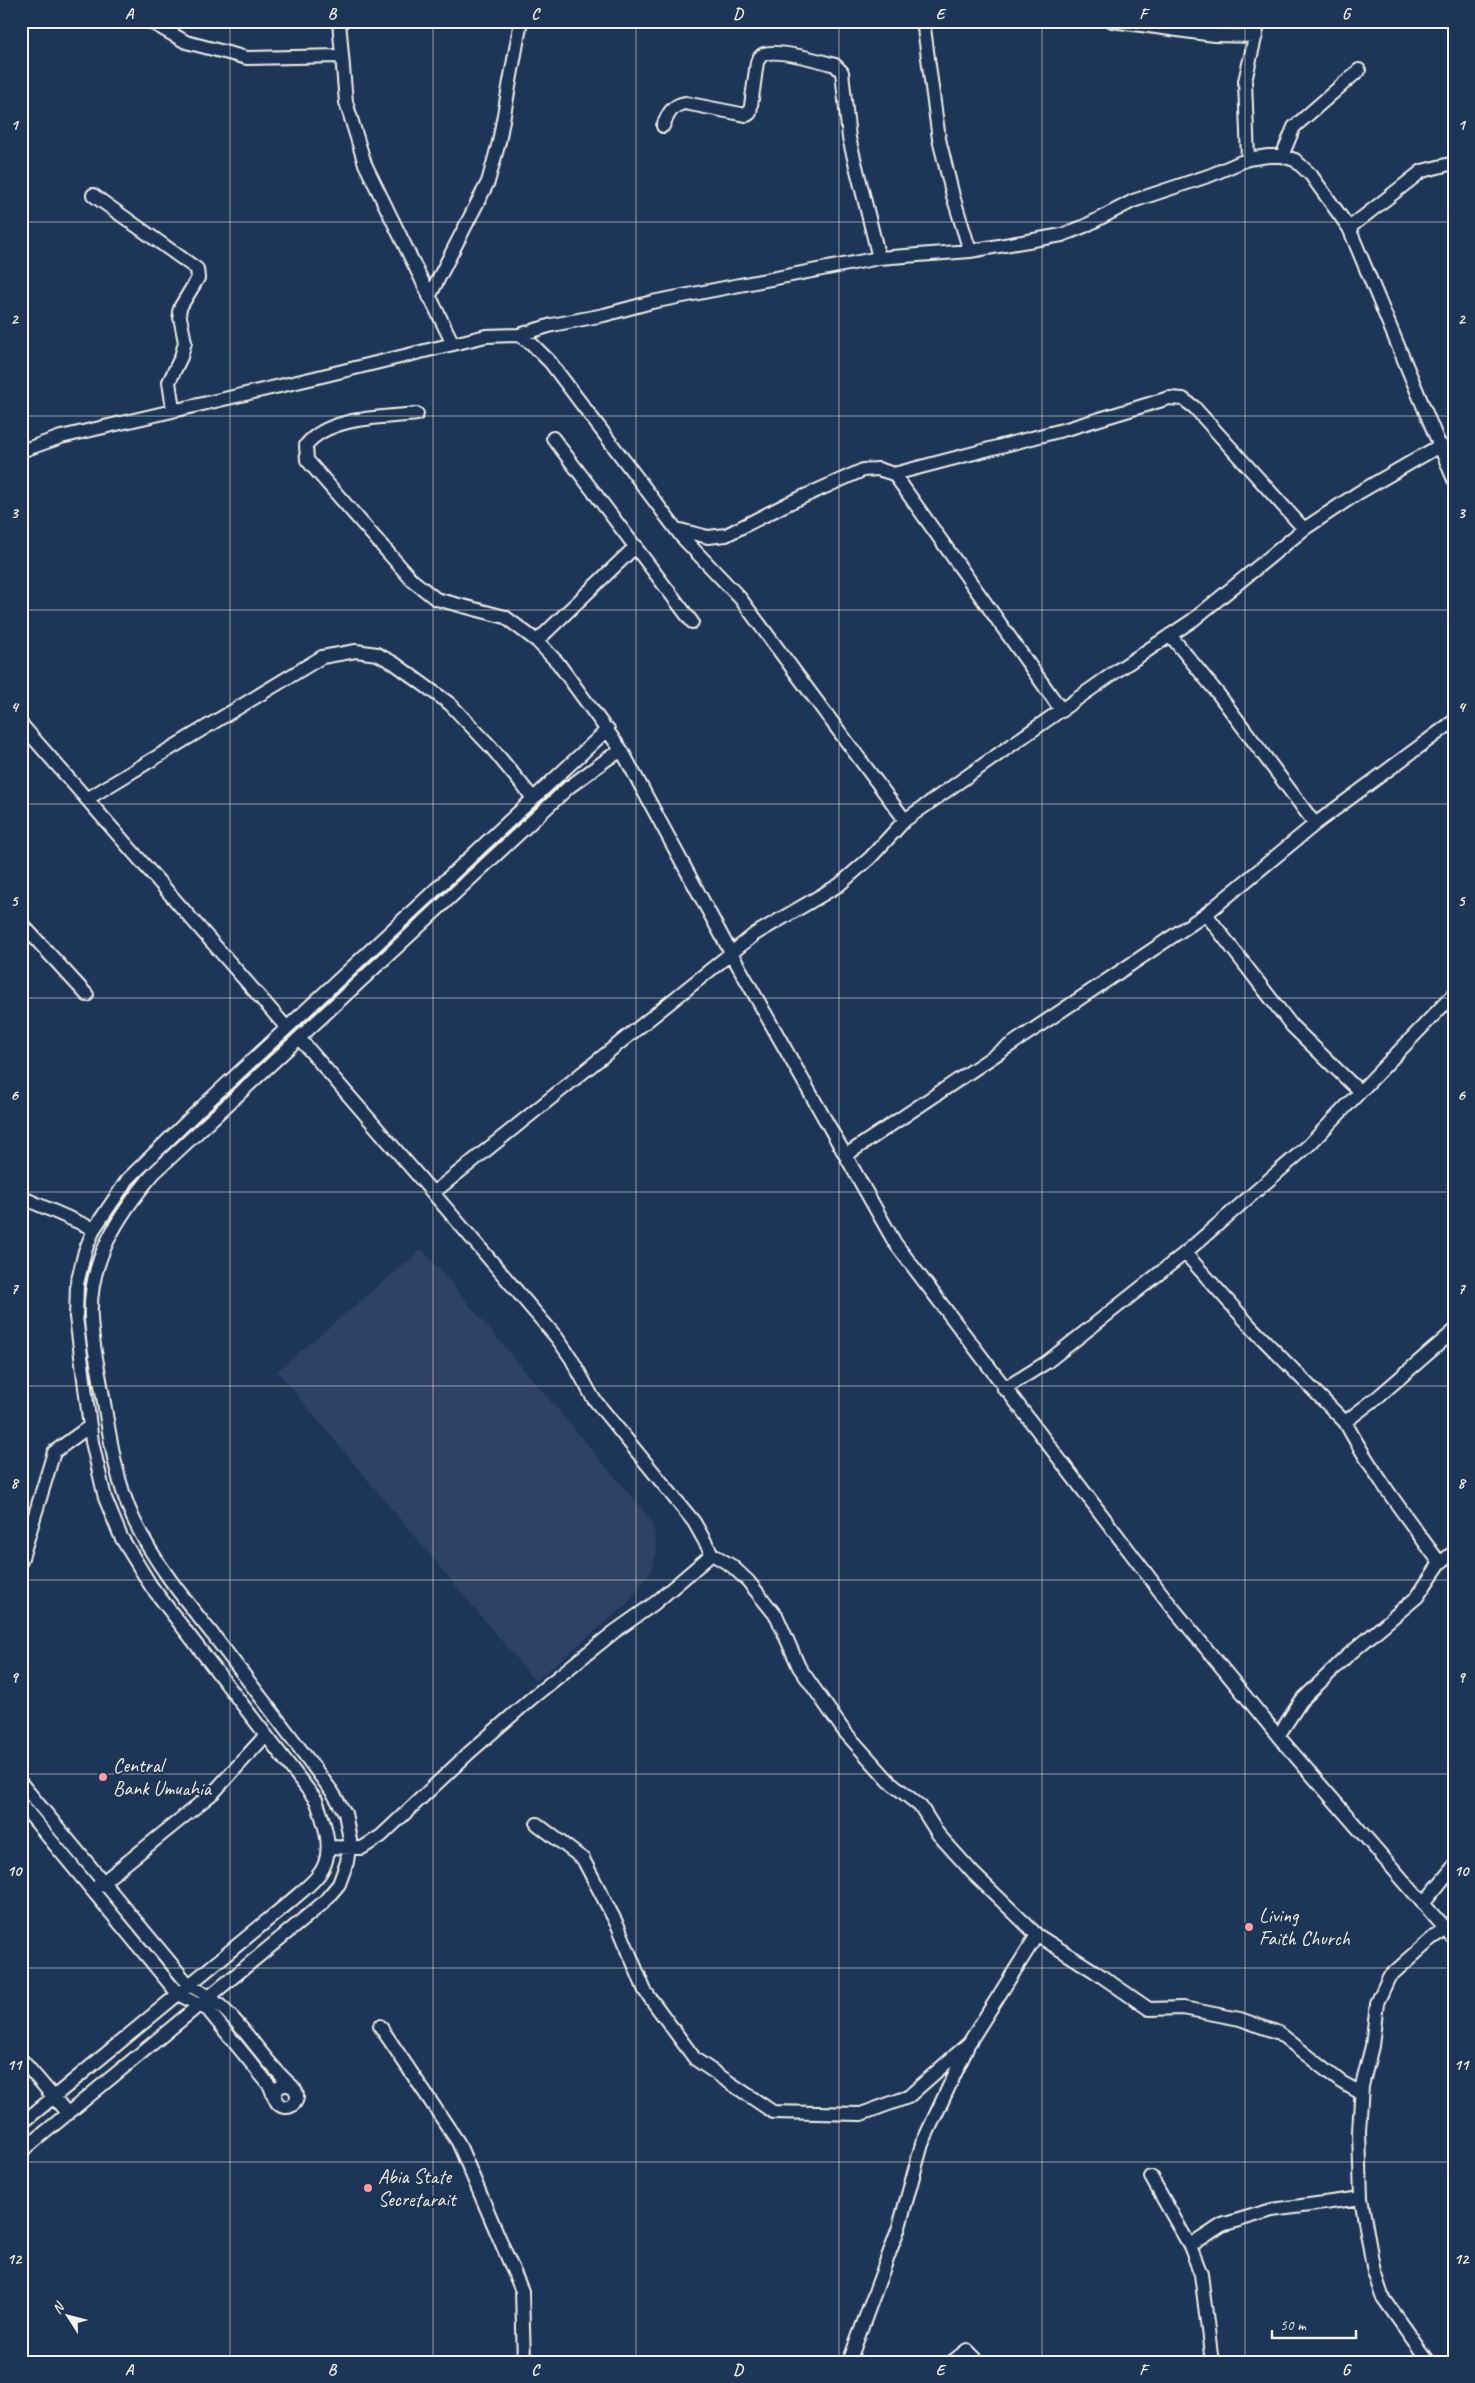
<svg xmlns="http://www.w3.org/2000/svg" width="1475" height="2383" font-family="Caveat,sans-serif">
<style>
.built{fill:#2e4266}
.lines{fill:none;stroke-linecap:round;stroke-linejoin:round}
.street-casing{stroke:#f4f1e8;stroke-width:16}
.street{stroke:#1d3557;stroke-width:12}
.grid{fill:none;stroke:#f4f1e8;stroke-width:1;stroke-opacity:0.55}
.poi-dot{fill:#ff9aa2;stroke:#1d3557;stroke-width:2}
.labels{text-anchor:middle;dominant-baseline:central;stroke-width:4;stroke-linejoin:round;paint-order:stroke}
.poi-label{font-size:20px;fill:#f4f1e8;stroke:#1d3557;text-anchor:start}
.neatline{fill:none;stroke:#f4f1e8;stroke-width:2}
.grid-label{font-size:16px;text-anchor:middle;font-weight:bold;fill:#f4f1e8}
</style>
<rect width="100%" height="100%" fill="#1d3557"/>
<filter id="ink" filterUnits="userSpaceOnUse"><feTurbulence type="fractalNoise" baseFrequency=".02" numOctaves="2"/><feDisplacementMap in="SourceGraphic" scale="10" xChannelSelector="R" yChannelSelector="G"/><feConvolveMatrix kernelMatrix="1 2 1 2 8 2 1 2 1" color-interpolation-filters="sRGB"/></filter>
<g filter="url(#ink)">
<path class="built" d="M422 1249 652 1521 657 1550 652 1570 627 1604 535 1681 277 1371Z"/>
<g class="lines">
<defs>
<path id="street" d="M149 21 186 42 247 58 341 56
M339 21 346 102 365 164 453 344
M923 21 939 139 953 196 970 251
M1112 21 1214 35 1256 36
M663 126C668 114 671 106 685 103L741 114 747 115 750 113 757 62C759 58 760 56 764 54 778 49 821 61 835 65L842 72 849 138 879 258
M1282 156 1294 127 1359 70
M1248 159 1245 81 1259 21
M1454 163 1422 171 1349 228 1454 480
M93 195 197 269 198 278 181 306 179 312 185 342 181 357 169 382 173 409
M429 297 488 182 499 142 521 21
M519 335 552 325 604 315 652 302 879 258 970 251 1062 235 1085 226 1133 201 1211 175 1248 159 1268 156H1282L1295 160 1311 175 1349 228
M417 414C383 418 329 416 306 445L307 460 412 580 436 599 505 617 537 641 558 663 622 751 731 953 895 1243 1168 1602 1278 1736 1454 1939
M553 438 692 622
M21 451 61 437 314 378 486 336 519 335 531 343 550 362 681 536 740 598 905 820
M894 474 1070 428 1169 398 1183 399 1194 407 1304 529
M676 529 708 537 726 535 789 503 863 470 878 469 894 474 1062 711
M1170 635 1219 695 1315 824
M537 641 636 546
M21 724 287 1028
M87 799 322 657 356 651 377 654 394 663 450 704 491 747 533 798
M1206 914 1315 824 1454 721
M21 923 87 995
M299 1038 433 1193 755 934 839 885 870 858 905 820 1118 670 1193 620 1304 529 1358 493 1441 445
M846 1155 1206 914 1292 1026 1360 1092
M433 1193 557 1338 571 1358 593 1398 694 1522 712 1554 732 1566 748 1581 777 1617 799 1667 844 1731 889 1781 921 1807 938 1834 974 1874 1037 1935 969 2043 908 2097 861 2114 773 2112 695 2059 645 1991 618 1926 583 1859 537 1824
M21 1197 94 1229
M1185 1253 1253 1329 1345 1422 1379 1396 1454 1331
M1004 1389 1047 1362 1185 1253 1309 1145 1454 994
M1345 1422C1372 1472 1406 1517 1440 1563
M21 1561 54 1452 90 1426
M1278 1736 1301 1701 1346 1657 1417 1597 1440 1563 1454 1552
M21 1783 189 1985C196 1989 203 1992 209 1997 240 2018 262 2060 292 2086
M21 1804 178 1994 208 2010 270 2086 275 2099
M328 1847 362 1848 381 1836 470 1752 533 1697 614 1632 655 1603 712 1554
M98 1886 214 1792 266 1735
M1423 1904 1454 1866
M1037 1935 1094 1971 1149 2009 1183 2008 1240 2019 1279 2033 1341 2082 1361 2093
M380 2026 458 2142 522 2291 524 2362
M21 2059 68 2114
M275 2096a11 11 0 1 1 22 0a11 11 0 1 1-22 0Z
M21 2124 292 1900C300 1893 309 1886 316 1878 337 1856 325 1824 316 1800L151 1586 121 1537 105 1498 92 1442 76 1317 77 1284 85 1251 94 1229 128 1179 203 1106 608 729
M21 2152 323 1903 339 1884 347 1862 350 1840 345 1813 333 1793C294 1740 254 1688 214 1636 184 1599 153 1561 133 1518 114 1476 109 1430 101 1385 97 1363 92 1340 91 1318 88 1261 119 1214 154 1173L569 787 610 757 622 751
M1151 2177 1190 2246 1201 2274 1212 2362
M1190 2246 1222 2225 1272 2210 1361 2198
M849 2362 899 2227 922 2144 967 2048
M952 2362 967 2350 979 2362
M1429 2362 1382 2296 1374 2272 1361 2198 1359 2131 1362 2086 1372 2046 1377 2003 1389 1977 1444 1928"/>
</defs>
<use href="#street" class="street-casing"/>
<use href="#street" class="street"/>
</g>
</g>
<path class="grid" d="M230 21V2362M433 21V2362M636 21V2362M839 21V2362M1042 21V2362M1245 21V2362M21 222H1454M21 416H1454M21 610H1454M21 804H1454M21 998H1454M21 1192H1454M21 1386H1454M21 1580H1454M21 1774H1454M21 1968H1454M21 2162H1454"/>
<g class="poi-dot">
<circle cx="103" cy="1777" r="5"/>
<circle cx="1249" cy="1927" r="5"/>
<circle cx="368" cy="2188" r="5"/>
</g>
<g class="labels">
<g class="poi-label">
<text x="113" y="1765">Central<tspan x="113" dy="23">Bank Umuahia</tspan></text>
<text x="1259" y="1915">Living<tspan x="1259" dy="23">Faith Church</tspan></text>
<text x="378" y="2176">Abia State<tspan x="378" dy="23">Secretarait</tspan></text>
</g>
</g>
<rect width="1475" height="2383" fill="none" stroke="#1d3557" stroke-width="55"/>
<g transform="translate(68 2316) rotate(306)" stroke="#1d3557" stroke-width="4" paint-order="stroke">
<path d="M0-4L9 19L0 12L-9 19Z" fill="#f4f1e8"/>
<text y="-8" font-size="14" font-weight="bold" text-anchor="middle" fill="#f4f1e8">N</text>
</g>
<path d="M1272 2330v8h84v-8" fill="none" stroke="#f4f1e8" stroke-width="2.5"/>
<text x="1280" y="2330" font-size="15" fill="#f4f1e8" stroke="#1d3557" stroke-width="4" paint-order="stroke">50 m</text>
<rect x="28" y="28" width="1420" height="2328" class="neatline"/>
<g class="grid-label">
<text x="129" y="19">A</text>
<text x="332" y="19">B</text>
<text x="535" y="19">C</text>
<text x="738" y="19">D</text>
<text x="940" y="19">E</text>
<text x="1143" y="19">F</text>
<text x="1346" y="19">G</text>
<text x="14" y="130">1</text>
<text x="1461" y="130">1</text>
<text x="14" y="324">2</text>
<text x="1461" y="324">2</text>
<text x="14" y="518">3</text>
<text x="1461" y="518">3</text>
<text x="14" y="712">4</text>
<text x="1461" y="712">4</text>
<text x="14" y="906">5</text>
<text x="1461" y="906">5</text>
<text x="14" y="1100">6</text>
<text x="1461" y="1100">6</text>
<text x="14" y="1294">7</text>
<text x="1461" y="1294">7</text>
<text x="14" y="1488">8</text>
<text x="1461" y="1488">8</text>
<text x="14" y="1682">9</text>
<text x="1461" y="1682">9</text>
<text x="14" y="1876">10</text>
<text x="1461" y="1876">10</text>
<text x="14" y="2070">11</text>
<text x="1461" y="2070">11</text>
<text x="14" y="2264">12</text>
<text x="1461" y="2264">12</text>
<text x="129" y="2375">A</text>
<text x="332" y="2375">B</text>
<text x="535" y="2375">C</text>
<text x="738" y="2375">D</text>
<text x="940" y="2375">E</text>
<text x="1143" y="2375">F</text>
<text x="1346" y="2375">G</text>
</g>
</svg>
